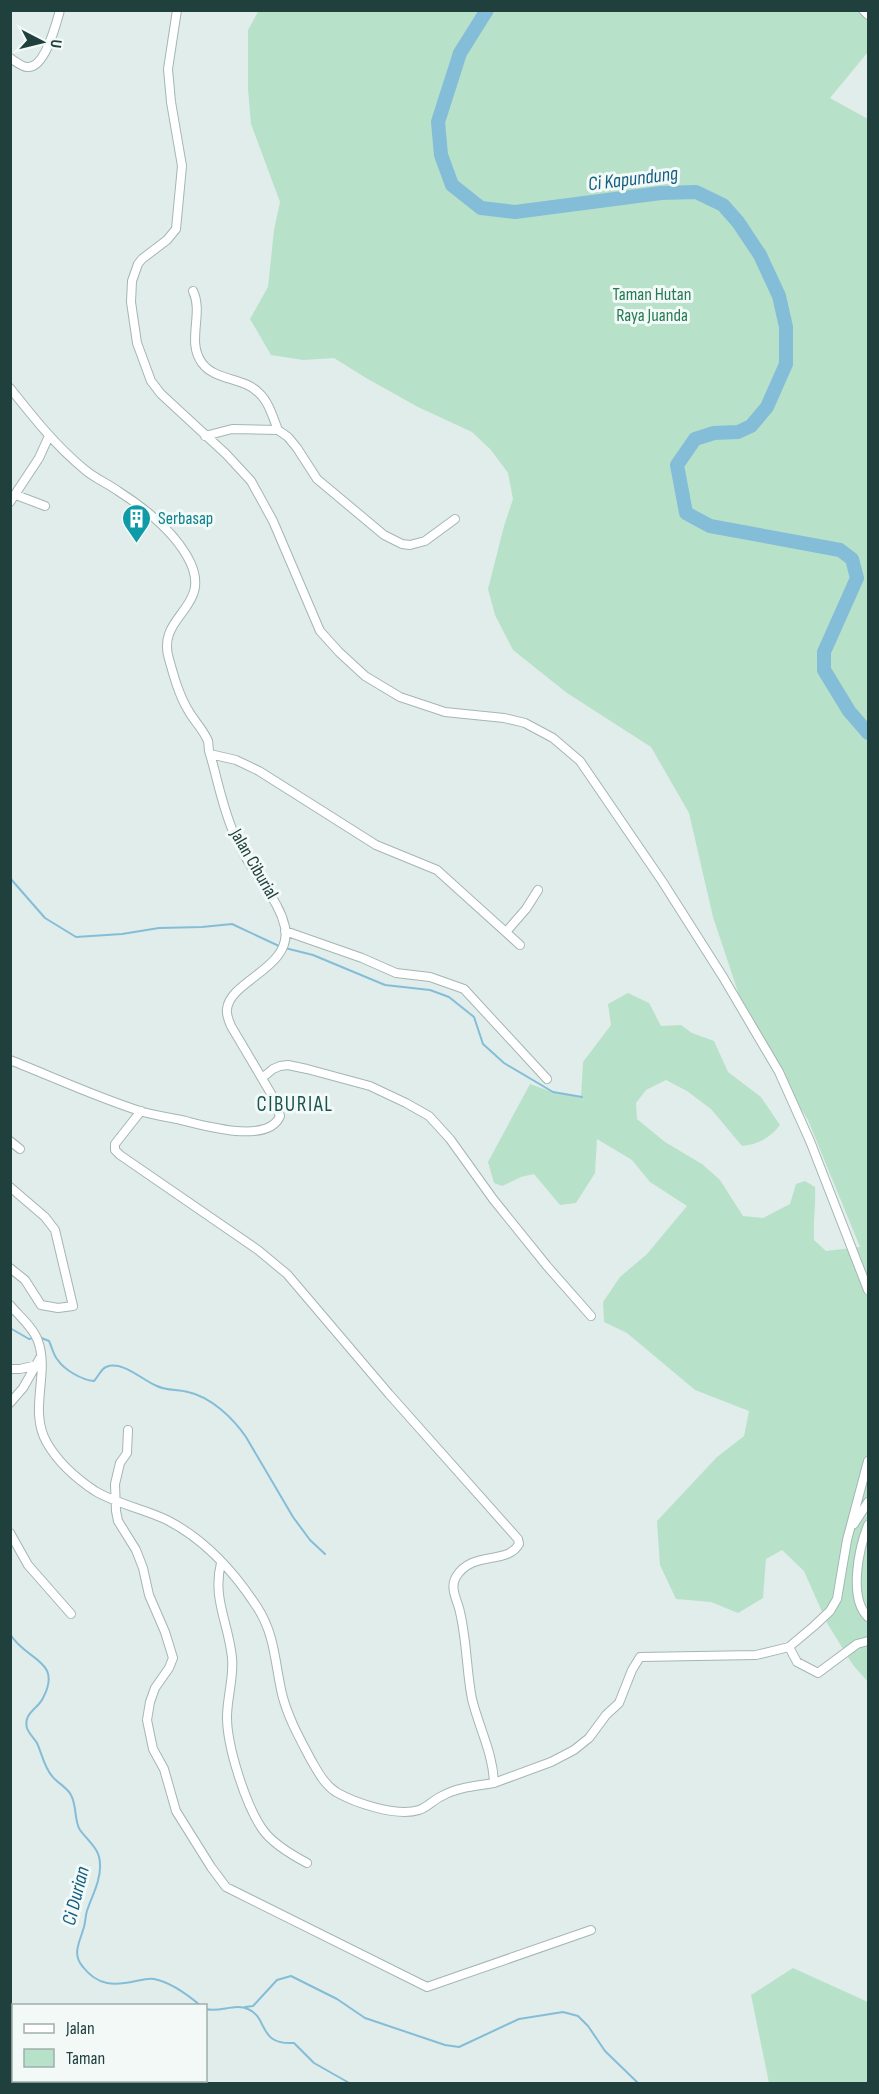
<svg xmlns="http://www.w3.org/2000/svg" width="879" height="2094" font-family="'Sofia Sans Condensed',sans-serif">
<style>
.green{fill:#b8e1ca}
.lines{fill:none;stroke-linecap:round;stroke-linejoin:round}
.stream{stroke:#84bdd8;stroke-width:2}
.river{stroke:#84bdd8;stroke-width:14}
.street-casing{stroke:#a3b6b3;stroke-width:10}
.street{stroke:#fff;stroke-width:8}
.labels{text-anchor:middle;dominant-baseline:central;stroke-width:6;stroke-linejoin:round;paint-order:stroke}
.park-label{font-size:18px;fill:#267b55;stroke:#f2f9f7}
.culture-label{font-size:18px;fill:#0d838f;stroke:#f2f9f7;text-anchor:start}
.street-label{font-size:18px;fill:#20403d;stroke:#f2f9f7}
.water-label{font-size:20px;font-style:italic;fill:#145e82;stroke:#f2f9f7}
.quarter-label{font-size:21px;letter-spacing:1.5px;fill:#195450;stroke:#f2f9f7}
</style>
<rect width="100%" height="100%" fill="#e1edea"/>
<path class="green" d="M259 10 868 11V52L830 98 868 119V1682L853 1665 827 1623 804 1571 782 1550 766 1559 763 1598 738 1613 711 1602 676 1599 660 1565 657 1521 717 1457 744 1436 749 1411 695 1390 627 1333 604 1322 603 1302 620 1277 647 1254 687 1206 650 1182 632 1160 597 1139 595 1173 576 1203 560 1205 534 1174 521 1177 502 1186 494 1183 488 1162 530 1084 555 1093 581 1097 583 1062 611 1025 608 1004 628 993 649 1003 661 1026 681 1025 692 1033 714 1041 728 1072 761 1097 780 1125C770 1138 759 1144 742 1146L711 1109 687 1091 666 1080 646 1090 636 1103 637 1119 665 1142 702 1164 720 1180 743 1216 763 1218 790 1204 796 1184 805 1181 815 1187C816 1205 813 1222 814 1240L826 1251 860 1247 808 1120 775 1068 744 1010 713 917 689 813 651 747 567 693 513 650 495 615 488 589 504 526 513 499 508 473 491 450 472 432 418 407 366 378 334 358 303 360 271 355 250 319 268 287 274 230 280 202 251 124 248 89V30Z
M793 1968 868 2002V2083H769L751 1995Z"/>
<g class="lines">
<path class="stream" d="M10 878 45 918 76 937 122 934 159 928 202 927 232 924 279 946
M285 948 313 955 385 985 430 990 449 997 474 1017 483 1044 504 1063 553 1092 582 1097
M10 1328 29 1339 33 1338
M39 1337 49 1341C52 1347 53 1354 57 1359 64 1370 82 1380 94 1381 98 1377 101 1369 106 1367 123 1360 143 1381 157 1386 167 1391 178 1389 188 1392 211 1397 233 1418 246 1437L293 1517 310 1540 325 1554
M10 1634C26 1661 63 1660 43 1698 38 1709 23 1713 27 1728 29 1734 34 1738 37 1743 42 1754 44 1767 52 1776 57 1783 67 1787 71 1795 77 1806 74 1820 80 1830 88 1841 100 1849 100 1864 101 1879 93 1894 88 1908 85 1914 86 1923 83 1930 79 1944 72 1954 83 1967 98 1986 114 1986 136 1981 141 1980 148 1978 154 1979 171 1982 188 1995 201 2006
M245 2007 253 2006 277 1980 291 1976 337 1999 365 2018 445 2045 459 2047 519 2019 563 2012 578 2016 588 2026 605 2051 639 2084
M206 2009C219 2013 235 2003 248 2009 269 2018 257 2045 294 2043L314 2063 351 2084"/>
<path class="river" d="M487 10 460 53 438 122 441 155 452 185 481 208 515 212 661 193 696 192 723 205 738 222 760 255 779 296 786 327V364L767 407 751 426 738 432 714 433 695 439 677 465 686 513 710 526 840 550 852 559 857 578 824 652V670L849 711 868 733"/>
<defs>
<path id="street" d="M177 10 168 69 171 102 182 166 176 229 167 240 142 259 138 264 132 281 131 302 137 343 151 381 161 394 226 454 251 481 273 521 320 631 339 652 365 676 400 697 445 712 504 718 525 723 553 738 580 761 662 881 723 977 779 1072 810 1141 868 1290
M863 10 868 15
M10 58C15 61 22 67 27 67 45 69 56 24 60 10
M193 291C204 314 186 341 202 363 215 381 244 377 259 393 269 402 273 418 278 430
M10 388C33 417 55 445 84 469 94 478 107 483 118 491 143 507 172 530 187 556 217 608 155 614 169 659 174 677 179 695 188 710 194 721 203 729 208 741 209 745 208 750 210 754 218 781 223 810 235 836 241 848 247 861 255 872 267 891 280 905 285 927 293 968 230 980 227 1009 226 1015 229 1021 231 1026L273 1097 280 1116C268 1145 203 1125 181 1120 167 1117 153 1115 140 1111 96 1097 53 1077 10 1060
M205 436 232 429 278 430 288 437 297 448 317 479 384 535 402 544 410 545 425 541 455 519
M16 495 45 506
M10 502 39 458 49 436
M210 754 236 760 259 771 376 845 437 870 520 945
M285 931 362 958 396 973 430 977 464 989 547 1079
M506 932 526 909 538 890
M262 1078 273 1069 280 1066 288 1065 307 1069 370 1086 406 1103 429 1116 450 1139 493 1199 547 1266 591 1316
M10 1141 20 1149
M10 1187 45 1217 55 1230 73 1306 58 1308 41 1305 25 1280 10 1268
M10 1305C19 1316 33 1327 38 1341 50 1374 28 1410 47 1443 58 1462 77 1479 95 1491 117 1504 144 1509 167 1520 204 1539 235 1573 257 1607 275 1634 275 1664 282 1694 288 1718 300 1739 311 1760 318 1772 324 1784 336 1792 355 1803 397 1817 419 1810 428 1807 433 1800 442 1796 457 1787 477 1786 494 1783 493 1753 479 1728 472 1699 466 1669 467 1638 459 1608 456 1598 450 1587 456 1577 472 1550 508 1565 519 1544L518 1539 389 1394 287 1274 258 1250 120 1155 115 1150V1144L141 1111
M10 1369H20L37 1365
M10 1403 23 1388 40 1358
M128 1430 127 1453 120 1463 115 1484 116 1511 118 1521 136 1550 143 1568 149 1595 165 1632 173 1658 169 1668 155 1688 150 1702 147 1720 153 1749 164 1769 176 1811 211 1867 226 1887 427 1987 591 1930
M854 1524 868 1502
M868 1525C859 1548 848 1598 868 1617
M10 1533 28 1565 71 1614
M221 1563C212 1599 229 1624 232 1658 234 1677 227 1698 227 1717 227 1747 246 1806 263 1830 273 1844 292 1855 307 1863
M789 1647 797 1662 818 1673 857 1644 868 1641
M494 1783 551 1762 574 1750 589 1738 606 1715 619 1703 632 1670 640 1657 756 1655 789 1647 814 1626 830 1611 837 1599 847 1540 868 1461"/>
</defs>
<use href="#street" class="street-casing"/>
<use href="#street" class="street"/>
</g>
<defs>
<symbol id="building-pin" viewBox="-11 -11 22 30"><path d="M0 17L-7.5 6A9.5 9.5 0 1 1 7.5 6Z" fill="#0f9aa8" stroke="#f2f9f7"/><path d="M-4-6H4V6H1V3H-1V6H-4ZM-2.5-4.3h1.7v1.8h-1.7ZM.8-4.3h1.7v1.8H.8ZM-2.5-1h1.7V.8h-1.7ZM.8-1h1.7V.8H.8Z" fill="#fff"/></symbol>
</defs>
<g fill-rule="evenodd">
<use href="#building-pin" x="120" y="502" width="33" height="45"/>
</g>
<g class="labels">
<g class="park-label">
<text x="652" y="294">Taman Hutan<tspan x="652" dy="21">Raya Juanda</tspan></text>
</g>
<g class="culture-label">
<text x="158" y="518">Serbasap</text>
</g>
<g class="street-label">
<text transform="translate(254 864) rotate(60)">Jalan Ciburial</text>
</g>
<g class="water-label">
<text transform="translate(633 179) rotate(-7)">Ci Kapundung</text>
<text transform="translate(76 1896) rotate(-76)">Ci Durian</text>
</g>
<g class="quarter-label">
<text x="295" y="1104">CIBURIAL</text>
</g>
</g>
<rect width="879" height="2094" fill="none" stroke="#20403d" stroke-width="24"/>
<rect x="12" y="2004" width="195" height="78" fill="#f2f9f7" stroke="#9eafad" stroke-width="1.5"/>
<rect x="24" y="2024" width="30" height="9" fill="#ffffff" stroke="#9eafad" stroke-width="1.5"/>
<text x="66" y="2034" font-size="18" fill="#20403d">Jalan</text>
<rect x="24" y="2049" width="30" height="18" fill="#b8e1ca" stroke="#9eafad" stroke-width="1.5"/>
<text x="66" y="2064" font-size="18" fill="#20403d">Taman</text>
<g transform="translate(42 42) rotate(97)" stroke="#f2f9f7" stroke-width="4.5" paint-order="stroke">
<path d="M0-4.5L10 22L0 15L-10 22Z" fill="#20403d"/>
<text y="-9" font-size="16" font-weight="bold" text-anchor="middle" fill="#20403d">U</text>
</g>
</svg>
